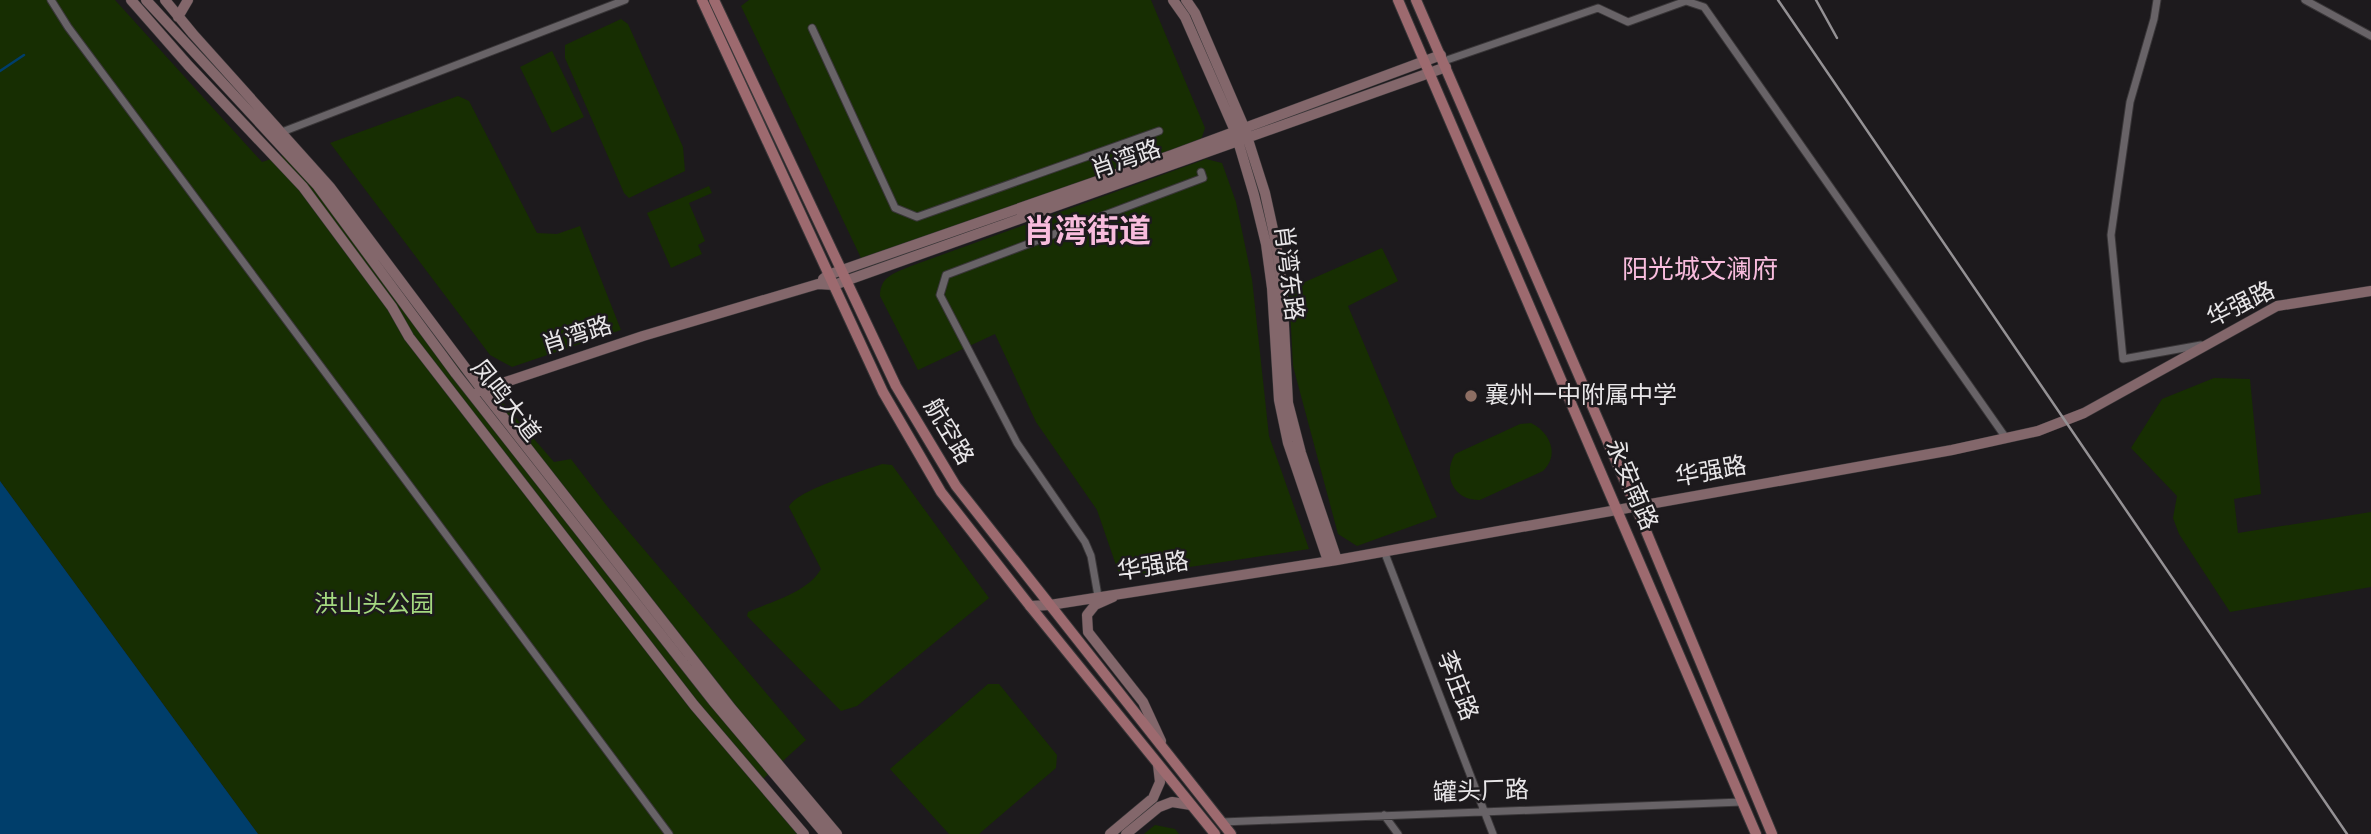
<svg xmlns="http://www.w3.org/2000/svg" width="2371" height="834" font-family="'Alegreya Sans','Noto Sans SC',sans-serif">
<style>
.green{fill:#172e02}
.water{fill:#003e6b}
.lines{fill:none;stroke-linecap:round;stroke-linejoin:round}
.stream{stroke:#003e6b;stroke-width:2.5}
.street-casing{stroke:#393638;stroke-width:9}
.secondary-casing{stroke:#393638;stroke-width:11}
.primary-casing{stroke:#393638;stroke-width:12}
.street{stroke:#686367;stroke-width:7}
.secondary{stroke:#83676b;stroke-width:10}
.primary{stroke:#9d6a6f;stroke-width:10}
.rail{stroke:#949194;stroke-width:2.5}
.education-dot{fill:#8d6e63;stroke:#1d1a1d;stroke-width:2.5}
.labels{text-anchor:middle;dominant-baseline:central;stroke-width:5;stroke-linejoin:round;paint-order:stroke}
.street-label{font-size:24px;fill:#e8e6e8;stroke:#1d1a1d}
.poi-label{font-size:24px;fill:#e8e6e8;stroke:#1d1a1d;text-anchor:start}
.park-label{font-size:24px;fill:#a5d981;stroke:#1d1a1d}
.neighbourhood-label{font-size:26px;fill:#f8bcdd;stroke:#1d1a1d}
.district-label{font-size:32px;font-weight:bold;fill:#f8bcdd;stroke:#1d1a1d}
</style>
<rect width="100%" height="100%" fill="#1d1a1d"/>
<path class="green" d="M0 0H115L262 162 287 154 554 462 571 459 607 506 806 740 763 779 809 834H258L0 481Z
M749 0H1151L1205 128 1202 137 1196 143 870 258H861L741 6Z
M621 19 628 24 683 147 685 171 629 198 624 193 565 58V45Z
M552 51 584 117 552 133 520 67Z
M458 96 469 101 537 233 557 234 580 226 621 330 512 367 490 355 330 143Z
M1206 159 1222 163 1236 202 1252 279 1269 436 1309 549 1124 577 1118 571 1097 510 1036 422 995 334 918 370 880 296C880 276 895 273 911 266Z
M709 186 712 193 689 203 705 241 698 245 702 254 671 268 647 213Z
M1382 248 1398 281 1348 306 1437 517 1357 546 1338 534 1293 366 1289 289Z
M2214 378 2250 379 2261 494 2234 499 2238 533 2371 512V587L2230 612 2179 534 2173 518 2177 496 2131 448 2162 399Z
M1531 423C1550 432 1560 455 1543 471L1480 500C1454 501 1442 476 1455 454L1520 424Z
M882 464 892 465 989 598 857 706 841 711 747 616 748 612C772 601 807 593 821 569L789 507C796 490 863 471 882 464Z
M988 684H999L1057 755 1056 768 979 834H949L890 769Z
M1155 825 1175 829 1179 834H1144Z"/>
<path class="water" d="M0 481 258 834H0Z"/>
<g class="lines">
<path class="stream" d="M0 71 24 55"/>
<defs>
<path id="street" d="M51 0 68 27 669 834
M2157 0 2154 19 2130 102 2111 235 2123 359 2201 345
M2305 0 2371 36
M812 28 895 208 917 217 1159 131
M1444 61 1598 8 1628 22 1686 1 1704 7 2006 438
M282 132 625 0
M1384 551 1493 834
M1098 596 1091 556 1085 542 1017 443 940 295 946 275 1203 178 1201 172
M1384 815 1398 834
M1222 822 1742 802"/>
<path id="secondary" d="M131 0 188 65 303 187 392 307 409 337 694 705 804 834
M146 0 317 185 456 374 713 701 825 834
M165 0 193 34 330 187 482 390 731 708 837 834
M1173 0 1185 17 1235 131 1254 195 1266 244 1272 288 1279 400 1288 443 1328 561
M1186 0 1195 13 1244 127 1265 193 1276 243 1282 287 1288 403 1301 453 1337 560
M178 17 188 0
M823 279 828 275 1172 155 1441 55
M479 391 643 336 818 284 834 285 1446 67
M1113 597 1095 605 1087 615 1088 632 1143 702 1161 741
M1030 606 1050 605 1337 560 1952 450 2038 431 2084 413 2277 306 2371 291
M1110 834 1153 798 1160 782 1158 765
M1126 834 1159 807 1172 802 1191 805"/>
<path id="primary" d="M702 0 883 392 941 492 1030 606 1215 834
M714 0 896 386 956 486 1231 834
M1398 0 1756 834
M1416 0 1636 507 1772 834"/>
</defs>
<use href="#street" class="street-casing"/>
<use href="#secondary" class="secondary-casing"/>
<use href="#primary" class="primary-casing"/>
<use href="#street" class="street"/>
<use href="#secondary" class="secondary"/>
<use href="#primary" class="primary"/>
<path class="rail" d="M1778 0 2347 834
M1816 0 1837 38"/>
</g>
<circle class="education-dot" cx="1471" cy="396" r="7"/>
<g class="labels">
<g class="street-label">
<text transform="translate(1126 160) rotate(-19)">肖湾路</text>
<text transform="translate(1288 273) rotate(83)">肖湾东路</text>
<text transform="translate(2241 305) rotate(-26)">华强路</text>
<text transform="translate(577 336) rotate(-18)">肖湾路</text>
<text transform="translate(505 401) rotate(52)">凤鸣大道</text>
<text transform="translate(948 432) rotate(59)">航空路</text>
<text transform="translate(1711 472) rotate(-10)">华强路</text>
<text transform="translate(1631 485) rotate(67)">永安南路</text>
<text transform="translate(1153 567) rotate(-9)">华强路</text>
<text transform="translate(1457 686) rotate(69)">李庄路</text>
<text transform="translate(1481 792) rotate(-2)">罐头厂路</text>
</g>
<g class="poi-label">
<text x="1485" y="396">襄州一中附属中学</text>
</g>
<g class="park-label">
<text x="374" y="605">洪山头公园</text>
</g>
<g class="neighbourhood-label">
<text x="1700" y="270">阳光城文澜府</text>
</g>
<g class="district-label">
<text x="1087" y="232">肖湾街道</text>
</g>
</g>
</svg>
